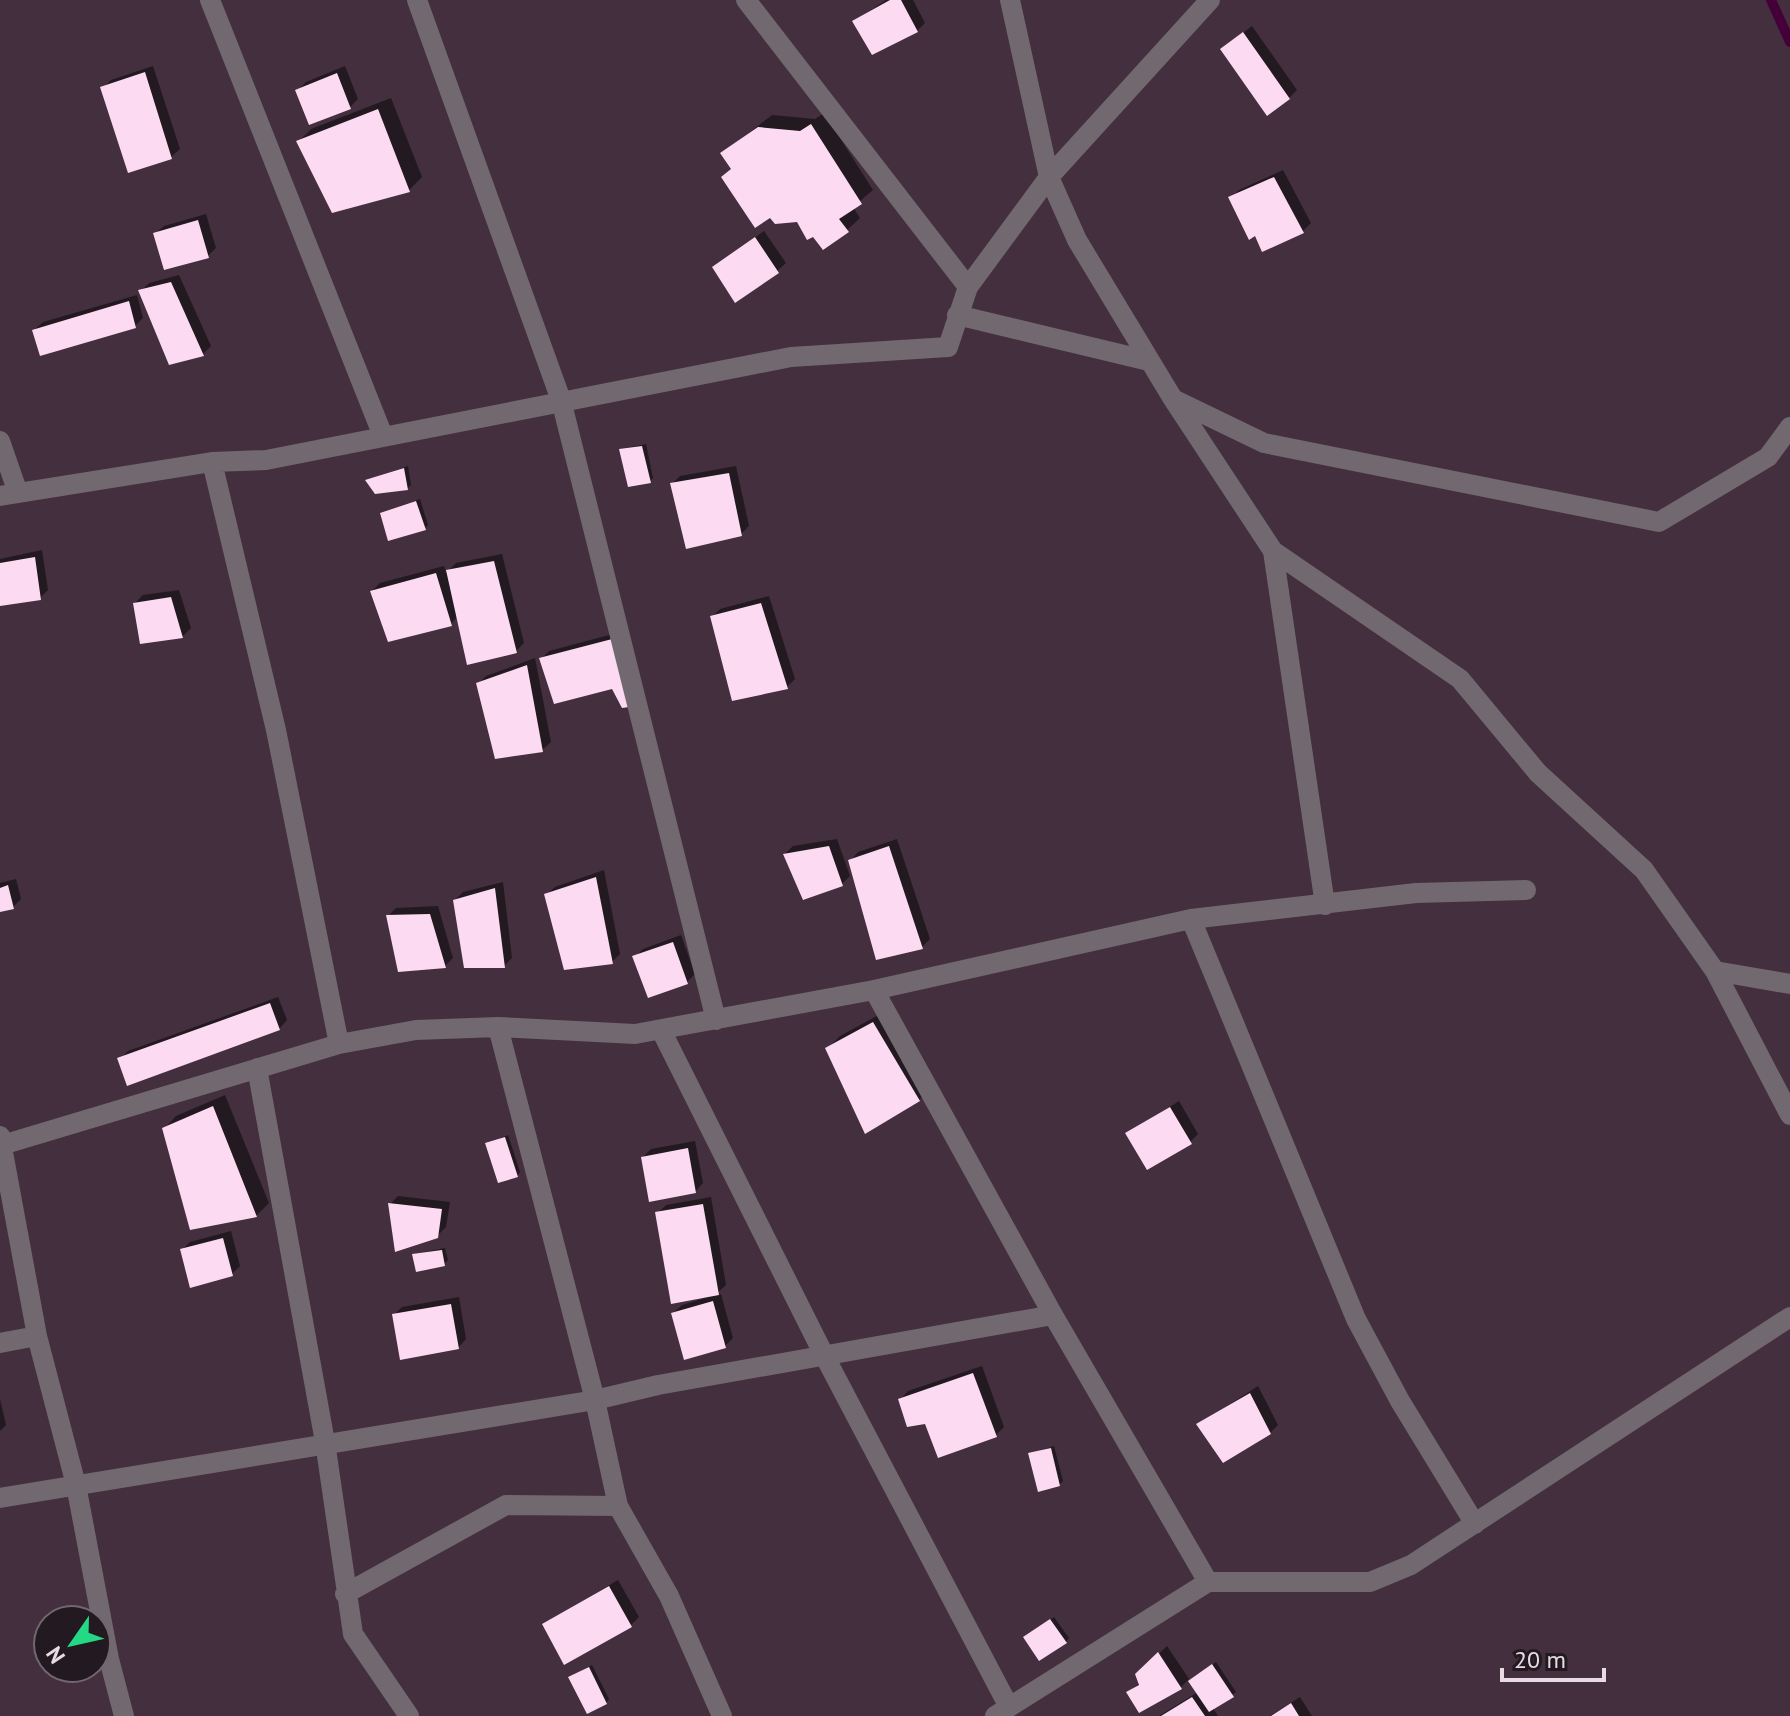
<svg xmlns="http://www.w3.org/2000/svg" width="1790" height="1716" font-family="'PT Sans',sans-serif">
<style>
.shadow{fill:#0007}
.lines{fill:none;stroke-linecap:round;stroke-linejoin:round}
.stream{stroke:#45003a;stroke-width:10}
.building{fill:#fcdbf2}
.street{stroke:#72686f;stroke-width:20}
</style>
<rect width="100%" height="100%" fill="#432f3d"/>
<path class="shadow" d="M886 0H913L925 23 917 31 855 21Z
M1252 26 1297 90 1289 98 1222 49Z
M153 66 180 149 171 157 129 170 103 88 111 80Z
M345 66 358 99 350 107 298 90 306 82Z
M391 98 422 177 409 190 333 211 299 141 311 129Z
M824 113 873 190 853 207 860 218 847 230 798 220 732 168 723 153 772 115 815 119Z
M1283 170 1311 223 1303 231 1255 233 1231 198 1239 190Z
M206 214 216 248 208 256 155 234 164 226Z
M764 231 786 263 777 271 714 267Z
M179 275 211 346 203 354 170 362 141 291 149 283Z
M137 295 143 318 135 326 34 330 43 322Z
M646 444 653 478 650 481 621 449Z
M408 466 411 485 408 488 368 480Z
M736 466 749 526 741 534 672 484 680 476Z
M420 499 428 525 425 528 382 513Z
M42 550 48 590 40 598 0 601V559Z
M502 554 524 643 516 651 458 616 451 624 372 591 380 583 444 566 446 573 456 563Z
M179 590 191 628 183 636 141 642 135 603 143 595Z
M769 596 795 679 787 687 712 617 720 609Z
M624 631 613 687 541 659 549 651Z
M535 658 551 742 542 750 478 684 486 676Z
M837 839 850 876 842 884 785 854 793 846Z
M897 839 930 939 922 947 850 861 858 852Z
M604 870 620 954 612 962 546 895 555 887Z
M16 879 21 899 13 907 0 910V883Z
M503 882 512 958 504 966 455 900 463 892Z
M438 906 453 958 445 966 388 916 396 908Z
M681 935 695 974 687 982 635 957 643 949Z
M278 997 287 1020 279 1029 120 1059 128 1051Z
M886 1011 931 1087 919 1100 827 1049 840 1036Z
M225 1095 269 1203 256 1216 164 1129 176 1116Z
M1179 1101 1198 1134 1190 1142 1128 1134Z
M508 1135 520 1172 517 1176 487 1144Z
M695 1141 703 1183 695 1192 643 1157 651 1149Z
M398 1196 450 1202 446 1227 437 1236 390 1204Z
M711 1197 726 1285 714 1296 721 1294 733 1338 725 1346 673 1313 682 1305 705 1298 658 1213 666 1205Z
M231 1231 240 1266 232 1274 182 1250 190 1242Z
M445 1248 448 1260 444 1264 414 1254Z
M459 1297 466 1339 458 1348 394 1315 402 1307Z
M982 1366 1004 1427 995 1436 926 1421 900 1400 908 1391Z
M1258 1386 1278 1425 1270 1433 1199 1424Z
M0 1399 6 1425 0 1431Z
M1054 1446 1063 1481 1059 1485 1031 1454Z
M618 1580 639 1617 631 1625 544 1624Z
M1054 1617 1069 1638 1066 1642 1029 1634Z
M1167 1646 1189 1679 1181 1687 1129 1692 1141 1682 1137 1675Z
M1216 1662 1236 1692 1213 1708 1218 1716H1159L1198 1692 1194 1678Z
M592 1665 609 1699 606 1703 571 1677Z
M1300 1697 1312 1716H1270Z"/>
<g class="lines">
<path class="stream" d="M1771 0 1790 42"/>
</g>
<path class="building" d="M890 0H901L918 32 872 55 852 21Z
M1243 32 1290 99 1267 116 1220 49Z
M145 72 172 159 128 173 100 87Z
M337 73 351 109 309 125 295 90Z
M378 109 410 192 332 213 296 141Z
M811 124 862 204 839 219 849 232 823 250 813 237 807 240 797 222 775 224 770 218 755 228 721 177 731 169 720 153 758 127 800 131Z
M1274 177 1304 233 1262 252 1255 236 1249 240 1228 197Z
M198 220 209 258 164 270 153 233Z
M755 237 779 273 735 303 712 267Z
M171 282 204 356 169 365 138 290Z
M129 301 136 328 40 356 32 330Z
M642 446 651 483 628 487 619 449Z
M404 468 408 490 375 494 365 480Z
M729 473 742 536 686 549 670 483Z
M416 501 426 530 388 541 380 513Z
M35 557 41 600 0 606V563Z
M494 561 517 653 467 665 446 570Z
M436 573 452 626 388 642 370 591Z
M171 597 183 638 140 644 133 603Z
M761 603 788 689 732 701 710 616Z
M616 638 636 706 622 708 612 689 554 704 539 658Z
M527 665 543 752 495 759 476 683Z
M829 846 843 886 803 900 783 854Z
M889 846 923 949 876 960 848 860Z
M596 877 613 964 564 970 544 894Z
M8 885 14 909 0 912V888Z
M495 888 505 968H464L453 900Z
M430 914 446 968 398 972 386 915Z
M673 942 688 984 648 998 632 956Z
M270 1003 280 1030 127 1086 117 1058Z
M873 1022 920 1101 865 1134 825 1048Z
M213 1106 257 1217 190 1230 162 1128Z
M1170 1107 1192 1144 1147 1170 1125 1133Z
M505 1137 518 1177 498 1183 485 1143Z
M688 1148 696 1193 649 1202 641 1157Z
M388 1203 442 1209 438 1238 395 1252Z
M703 1204 719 1295 671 1304 655 1212Z
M223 1238 233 1276 190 1288 180 1249Z
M442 1250 445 1266 416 1272 412 1254Z
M713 1301 726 1348 684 1360 671 1313Z
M451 1304 459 1349 400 1360 392 1314Z
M973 1373 997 1437 938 1458 925 1424 907 1427 898 1399Z
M1250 1393 1271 1434 1223 1463 1196 1424Z
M1051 1448 1060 1486 1038 1492 1028 1453Z
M609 1586 632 1627 564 1665 542 1624Z
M1050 1619 1067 1643 1039 1661 1023 1637Z
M1158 1652 1182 1689 1139 1713 1126 1692 1139 1685 1135 1674Z
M1212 1664 1234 1697 1209 1712 1188 1681Z
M589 1667 607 1704 587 1714 568 1677Z
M1192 1697 1205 1716H1161Z
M1291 1703 1299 1716H1271Z"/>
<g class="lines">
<path class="street" d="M210 0 383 436
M417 0 561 400 716 1020
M746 0 968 287
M1010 0 1049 177 1077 240 1173 399 1273 551 1460 679 1538 773 1644 870 1715 971 1790 1115
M957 315 1149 361
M1173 399 1264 443 1659 522 1768 457 1790 427
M0 441 18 493
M212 462 276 730 339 1044
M0 496 212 462 266 460 791 357 948 347 968 287 1049 177 1210 0
M1273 551 1325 905
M1191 919 1356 1319 1400 1401 1475 1524
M1715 971 1790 984
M874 990 1053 1315 1208 1582
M498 1027 595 1400 618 1506 669 1596 722 1716
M661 1030 824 1355 1009 1707
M257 1068 325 1442 353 1634 409 1716
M0 1136 37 1336 76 1485 109 1659 124 1716
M2 1145 339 1044 416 1030 498 1027 635 1034 874 990 1191 919 1416 893 1526 890
M0 1343 37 1336
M0 1498 595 1400 658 1385 1053 1315
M345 1594 506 1505 618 1506
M995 1716 1208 1582H1370L1411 1565 1790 1317"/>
</g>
<g transform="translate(72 1644) rotate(236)"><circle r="38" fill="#231a21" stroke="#72676f" stroke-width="2"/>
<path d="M0-6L14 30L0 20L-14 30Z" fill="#24d886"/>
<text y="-12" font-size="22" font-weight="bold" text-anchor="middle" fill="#e8dbe4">N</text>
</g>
<path d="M1502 1668v12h102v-12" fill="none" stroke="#e8dbe4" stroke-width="4"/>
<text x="1514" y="1668" font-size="24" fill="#e8dbe4" stroke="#231a21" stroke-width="6" paint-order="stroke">20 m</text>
</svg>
